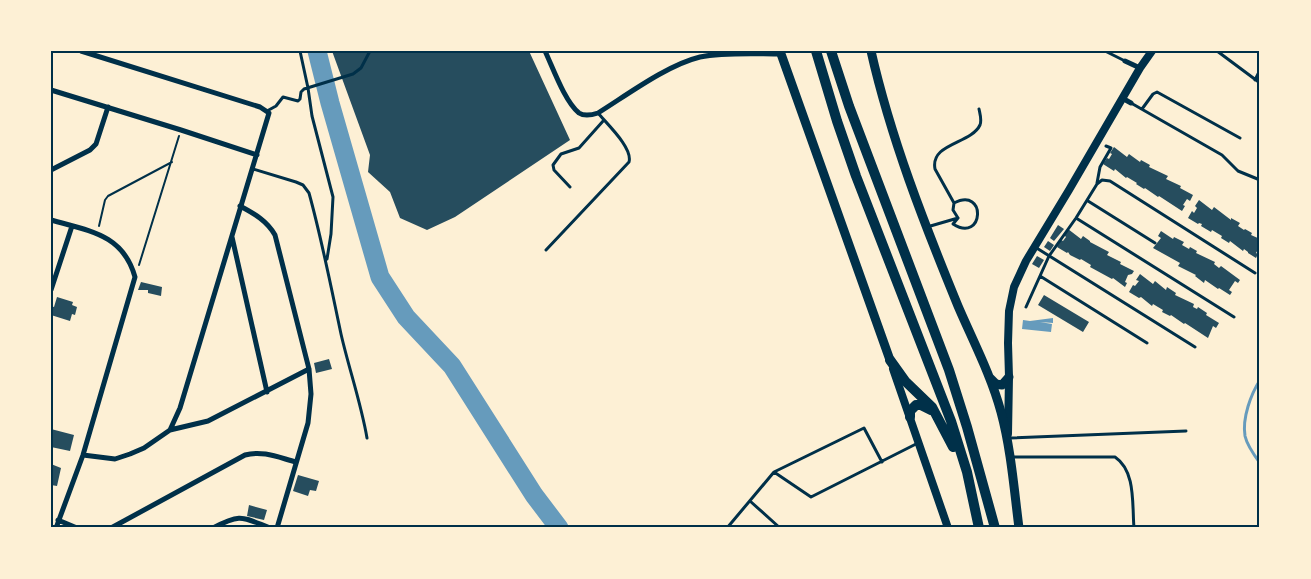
<svg xmlns="http://www.w3.org/2000/svg" width="1311" height="579" font-family="Georgia,serif">
<style>
.water{fill:#669bbc}
.lines{fill:none;stroke-linecap:round;stroke-linejoin:round}
.stream{stroke:#669bbc;stroke-width:3}
.river{stroke:#669bbc;stroke-width:19}
.building{fill:#264d5e}
.path{stroke:#003049;stroke-width:2}
.service{stroke:#003049;stroke-width:3}
.minor{stroke:#003049;stroke-width:5}
.tertiary{stroke:#003049;stroke-width:8}
.secondary{stroke:#003049;stroke-width:9}
.trunk{stroke:#003049;stroke-width:10}
.neatline{fill:none;stroke:#003049;stroke-width:2}
</style>
<rect width="100%" height="100%" fill="#fdf0d5"/>
<path class="water" d="M1053 318V323L1040 322 1052 324 1051 332 1022 329 1023 320 1030 321Z"/>
<g class="lines">
<path class="stream" d="M1260 380C1251 394 1242 418 1245 436 1247 445 1254 455 1260 463"/>
<path class="river" d="M317 51 330 103 380 277 406 317 452 366 534 495 559 528"/>
</g>
<path class="building" d="M332 51H529L570 140 455 217 427 230 400 218 390 192 368 172 370 155Z
M1114 147 1127 157 1129 154 1140 162 1141 160 1150 165 1149 167 1168 176 1166 179 1181 186 1180 188 1193 195 1190 201 1187 199 1183 205 1185 206 1182 211 1159 196 1158 197 1145 188 1144 189 1136 184 1137 183 1127 177 1126 178 1115 169 1114 171 1103 164 1107 158 1109 159 1112 154 1110 153Z
M1199 200 1212 210 1214 207 1231 220V218L1240 223 1238 226 1244 230 1245 229 1252 233 1251 235 1260 239V246L1256 253 1258 254 1256 258 1248 253V252L1244 249 1243 251 1230 241 1229 243 1221 238 1222 236 1212 230 1211 232 1201 226 1202 224 1199 223 1198 224 1188 218 1192 211 1194 213 1197 208 1195 206Z
M1058 225 1064 229 1054 241 1050 238Z
M1068 229 1081 239 1083 236 1090 241V242L1109 252 1107 255 1121 262 1120 264 1134 271 1132 274 1128 275 1125 282 1127 283 1125 287 1113 278 1112 279 1090 267 1091 265 1081 259 1080 260 1070 255 1068 252 1067 253 1057 247 1061 240 1063 241 1066 237 1064 235Z
M1161 231 1173 239 1174 237 1184 242 1182 245 1189 249 1190 247 1197 251 1196 253 1215 262 1214 264 1219 268 1221 266 1240 280 1238 283 1235 281 1229 290 1232 292 1230 295 1219 288 1218 289 1205 280 1204 283 1195 276 1196 275 1178 266 1180 263 1153 248 1161 238 1158 236Z
M1048 241 1054 245 1050 251 1044 247Z
M1037 256 1044 260 1039 268 1032 264Z
M1140 274 1153 284 1155 281 1166 290 1167 287 1176 293 1175 295 1194 304 1193 307 1197 309 1198 307 1207 313 1206 315 1219 323 1216 328 1213 326 1208 338 1185 323 1184 324 1171 315 1170 316 1162 312 1163 310 1153 304 1152 306 1141 297 1139 298 1129 292 1133 285 1135 286 1139 281 1136 280Z
M141 282 162 287 161 296 148 293V290H138Z
M1044 295 1089 322 1083 332 1038 305Z
M57 297 73 302 72 305 77 307 75 315 72 314 70 321 51 315V306L54 307Z
M329 359 332 369 316 373 314 363Z
M51 429 74 435 70 451 51 447Z
M51 464 61 468 57 486 51 485Z
M298 475 319 481 316 491 310 490 308 496 293 491Z
M249 505 267 510 264 520 247 516Z"/>
<g class="lines">
<path class="path" d="M99 226 105 200 108 196 172 162
M139 265 179 136"/>
<path class="service" d="M300 51 308 88 312 116 333 197 331 234 327 259
M1105 51 1125 61
M1217 51 1260 83
M1255 80 1260 70
M1131 103 1222 155 1238 171 1260 180
M1142 109 1153 94 1157 92 1240 138
M267 111 276 106 283 97 298 101 300 99 301 92 304 89 353 74 361 68 370 51
M253 169 296 182 303 185 309 193C322 240 331 287 341 334 349 369 361 403 367 438
M1097 183 1100 167 1111 148 1106 146
M570 187 554 170 553 165 561 154 579 148 604 120
M1088 201 1155 243
M954 203C987 186 984 244 953 224L958 218
M1076 218 1234 317
M927 227 958 218 953 210 954 203 935 169C930 143 971 144 980 125 982 120 980 114 979 109
M1035 247 1195 347
M546 250 629 162C633 148 607 124 598 113
M1040 276 1147 343
M1026 307 1049 256 1076 218 1097 184 1102 180 1110 181 1255 273
M1009 438 1186 431
M1011 457H1115C1136 471 1132 505 1134 528
M774 472 864 428 882 462
M750 501 780 528
M727 528 774 472 811 497 918 443"/>
<path class="minor" d="M81 51 260 107 269 113 180 408 170 430
M545 51C553 68 565 102 579 113 585 117 592 115 598 113 627 95 667 65 700 57 726 52 755 54 781 54
M1125 61 1140 68
M51 90 181 130 257 155
M1122 98 1131 103
M51 170 90 150 96 144 108 107
M240 206C255 214 267 221 275 235L309 369 311 394 308 423 277 528
M51 220C89 231 123 234 135 277L83 455 56 528
M232 237 267 392
M51 290 72 226
M83 455 115 459 130 454 144 448 170 430 208 421 309 369
M58 520 77 528
M111 528 245 455C263 450 280 458 296 462
M213 528C241 513 242 517 270 528"/>
<path class="tertiary" d="M893 369 948 528
M1008 434 1009 377 1008 343 1009 311 1014 287 1026 261 1069 190 1140 68 1152 51"/>
<path class="secondary" d="M780 51 890 360
M871 51C891 139 924 223 958 306 973 341 991 375 1001 412 1011 449 1014 489 1019 528
M990 378 996 384 1002 385 1009 377"/>
<path class="trunk" d="M816 51 837 121 856 176 951 421 967 472 979 528
M831 51 849 106 949 370 967 427 995 528
M890 360 905 381 932 407 953 447
M910 417V411L916 405H921L931 410"/>
</g>
<rect width="1311" height="579" fill="none" stroke="#fdf0d5" stroke-width="105"/>
<rect x="52" y="52" width="1206" height="474" class="neatline"/>
</svg>
